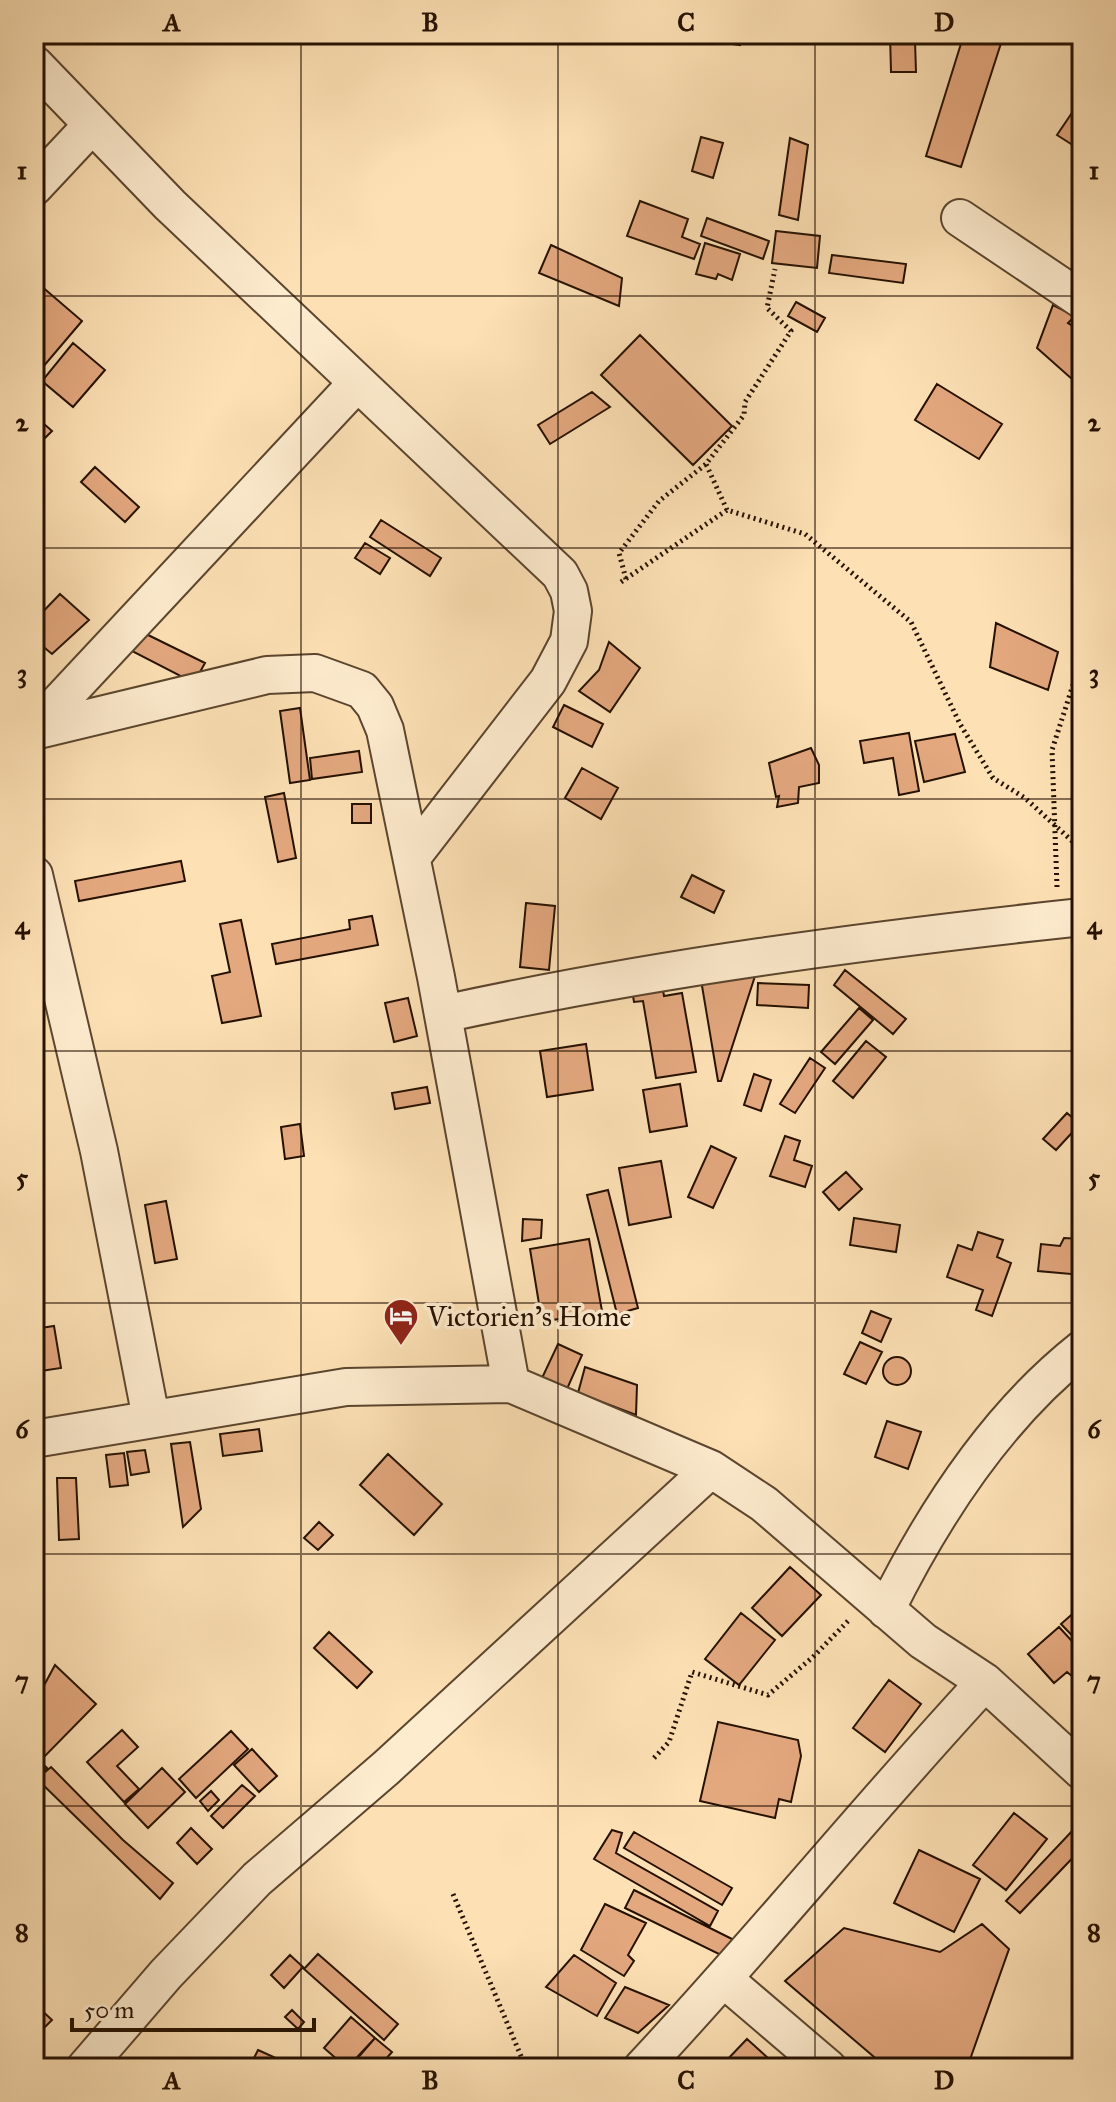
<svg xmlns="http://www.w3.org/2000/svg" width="1116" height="2102" font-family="'IM FELL Great Primer',serif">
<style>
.building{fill:#e4a87f;stroke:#251101;stroke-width:2}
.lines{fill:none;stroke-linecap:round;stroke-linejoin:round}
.minor-casing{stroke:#5b452e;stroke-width:40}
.path{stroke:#251101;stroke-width:5;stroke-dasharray:2 4;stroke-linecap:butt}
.minor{stroke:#feeccf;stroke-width:36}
.grid{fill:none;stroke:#251101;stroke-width:2;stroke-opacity:0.55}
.labels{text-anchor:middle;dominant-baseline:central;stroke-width:7;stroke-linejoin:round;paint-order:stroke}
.poi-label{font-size:28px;fill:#251101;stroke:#feeccf;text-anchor:start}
.neatline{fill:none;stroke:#251101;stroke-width:3}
.grid-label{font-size:26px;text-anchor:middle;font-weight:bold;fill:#251101}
</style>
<rect width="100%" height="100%" fill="#fde1b5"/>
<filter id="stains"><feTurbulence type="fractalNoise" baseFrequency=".0025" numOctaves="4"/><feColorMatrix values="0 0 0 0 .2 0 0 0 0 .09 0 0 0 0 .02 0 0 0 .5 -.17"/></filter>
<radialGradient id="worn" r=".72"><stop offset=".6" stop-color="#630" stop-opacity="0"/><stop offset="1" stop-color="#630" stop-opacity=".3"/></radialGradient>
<path class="building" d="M699 34H742L740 45 698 39Z
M890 34H939V41H915L916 72H891Z
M964 34H1004L961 167 926 156Z
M1082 98V151L1057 135Z
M701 137 723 143 713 178 692 171Z
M790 138 808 145 798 220 779 215Z
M640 201 688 219 682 237 700 244 694 259 627 236Z
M707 218 769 241 763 259 701 236Z
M776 231 820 236 817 268 772 263Z
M705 243 740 254 732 280 718 274 716 279 696 274Z
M551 245 622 278 619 306 539 273Z
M832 255 906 264 903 283 829 273Z
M40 285 82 321 37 374 34 371V292Z
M796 302 825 318 817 332 788 316Z
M1053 305 1075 316 1068 323 1082 332V371L1073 380 1037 348Z
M640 335 732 426 693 465 601 375Z
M73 343 105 370 73 407 42 381Z
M937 384 1002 424 979 459 915 420Z
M592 392 610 407 550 444 538 425Z
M34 415 52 431 39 444 34 439Z
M95 467 139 507 125 522 81 482Z
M381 520 441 558 430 576 370 537Z
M365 543 390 558 380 574 355 558Z
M60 594 89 620 52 654 34 639V621Z
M996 623 1058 652 1048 690 990 667Z
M142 632 205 663 194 683 128 649Z
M609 642 640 668 610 712 579 691 599 670Z
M564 705 603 724 592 747 553 727Z
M300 708 310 780 290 783 280 711Z
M909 733 919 791 899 795 893 758 864 763 860 741Z
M955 734 965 772 924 782 915 741Z
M811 748 819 765V783L799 787 798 803 777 807 779 796 776 797 769 763Z
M359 751 362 772 312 779 310 758Z
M582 768 618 788 601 819 565 798Z
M284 793 296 858 278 862 265 797Z
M352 804H371V823H352Z
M181 861 185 881 79 901 75 881Z
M692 875 724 891 714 913 681 897Z
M526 903 555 906 549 970 520 967Z
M372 916 378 945 276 964 272 944 350 929 349 920Z
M241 920 261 1016 222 1023 212 976 230 972 220 924Z
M845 970 906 1019 893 1034 834 985Z
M756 973 721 1081H718L700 974Z
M661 979 664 996 682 993 696 1072 656 1078 643 1001 634 1002 631 984Z
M758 983 809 985 808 1008 757 1005Z
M408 998 417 1036 394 1042 385 1003Z
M859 1008 873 1020 835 1064 821 1052Z
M866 1041 886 1057 853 1098 833 1081Z
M586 1044 593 1090 547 1097 540 1051Z
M810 1058 825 1068 795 1113 780 1104Z
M754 1074 771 1080 761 1111 744 1105Z
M680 1084 687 1126 650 1132 643 1090Z
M427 1087 430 1103 395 1109 392 1093Z
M1067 1113 1080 1124 1056 1150 1043 1139Z
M300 1124 304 1156 285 1159 281 1127Z
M785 1136 800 1141 794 1160 812 1166 805 1187 770 1176Z
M711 1146 736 1158 713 1208 688 1197Z
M661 1161 671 1217 629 1225 619 1168Z
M846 1172 862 1189 839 1210 823 1192Z
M608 1190 638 1308 617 1314 587 1195Z
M166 1201 177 1259 155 1263 145 1205Z
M854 1218 900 1225 896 1252 850 1245Z
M523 1219 542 1220 541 1238 522 1241Z
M978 1232 1003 1240 997 1257 1011 1263 992 1316 976 1310 983 1290 947 1277 958 1245 972 1250Z
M1064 1238 1082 1239V1275L1038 1271 1041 1244 1060 1246Z
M589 1239 602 1311 542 1322 530 1249Z
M871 1311 891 1319 881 1342 862 1333Z
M54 1326 61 1368 34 1372V1329Z
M860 1342 882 1352 866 1384 844 1374Z
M558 1344 582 1355 567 1389 542 1378Z
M883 1371a14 14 0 1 1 28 0a14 14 0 1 1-28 0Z
M585 1367 637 1385 636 1415 578 1393Z
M887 1421 921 1432 908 1469 875 1457Z
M259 1429 262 1451 223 1456 220 1434Z
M190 1442 201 1509 183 1527 171 1444Z
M145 1450 149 1472 131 1475 127 1452Z
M124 1453 128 1485 110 1487 106 1455Z
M388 1454 442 1504 414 1535 360 1485Z
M57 1478H76L79 1539 59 1540Z
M319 1522 333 1535 318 1550 304 1538Z
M790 1567 821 1595 782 1636 752 1608Z
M1079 1608 1082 1611V1646L1061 1624Z
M741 1613 775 1640 739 1685 705 1659Z
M1059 1627 1082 1652 1079 1682 1067 1672 1054 1683 1028 1654Z
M329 1632 372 1672 357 1688 314 1648Z
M55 1665 96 1704 44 1757 34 1749V1704Z
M889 1680 921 1704 885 1752 853 1728Z
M718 1722 798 1740 801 1756 791 1802 779 1799 775 1818 700 1801Z
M122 1730 138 1747 117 1766 139 1789 124 1802 87 1762Z
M231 1731 248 1749 196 1798 179 1779Z
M252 1749 277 1776 259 1792 234 1765Z
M34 1755 47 1768 34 1780Z
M51 1767 123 1840 173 1883 160 1899 37 1779Z
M162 1768 185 1792 148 1828 125 1804Z
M242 1785 255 1796 223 1828 211 1816Z
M211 1791 219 1800 208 1811 200 1801Z
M1014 1813 1047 1839 1006 1890 973 1865Z
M191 1828 212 1849 197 1864 177 1843Z
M1074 1829 1082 1837V1848L1020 1913 1006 1901Z
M612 1830 622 1833 616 1853 718 1911 710 1926 594 1859Z
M634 1832 732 1888 722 1905 624 1848Z
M919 1850 980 1879 954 1932 894 1903Z
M634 1890 736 1941 727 1958 625 1908Z
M605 1904 646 1923 628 1955 634 1961 624 1976 581 1950Z
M982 1924 1009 1949 967 2068H887L785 1981 844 1928 940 1952Z
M318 1954 398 2024 384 2040 304 1969Z
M290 1955 303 1967 284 1988 271 1975Z
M574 1955 616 1983 597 2016 546 1987Z
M625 1987 669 2005 638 2033 605 2018Z
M37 2006 52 2020 43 2029 34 2021Z
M292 2010 304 2022 298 2029 285 2017Z
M351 2017 375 2038 347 2068 324 2048Z
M375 2038 392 2052 378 2068H349Z
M747 2039 779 2068H729L724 2063Z
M258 2050 278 2059 274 2068H249Z"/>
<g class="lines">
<defs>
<path id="minor" d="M34 64 170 205 560 574 569 591 573 611 569 641 548 681 412 857
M34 187 92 125
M960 218 1082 300
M34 729 357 383
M34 731 267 675 315 673 362 690 375 706 385 730 436 977 511 1384
M34 875 99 1151 151 1418
M443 1014C654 968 867 940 1082 917
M34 1439 346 1387 511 1384 711 1469 764 1504 923 1641 985 1682 1082 1771
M886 1610C934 1513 996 1417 1082 1349
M725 1980 828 2068
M85 2068 166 1974 257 1879 386 1768 711 1469
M642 2068C760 1942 868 1808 985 1682"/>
</defs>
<use href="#minor" class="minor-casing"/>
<path class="path" d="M727 510 706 464 744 415 745 402 791 331 767 308 775 269
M626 579 619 553 659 501 706 464
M621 582 727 510 805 534 911 622 960 724 993 778 1025 798 1082 850
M1057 887 1052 750 1082 657
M654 1758 669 1742 692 1672 768 1695 813 1657 849 1620
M453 1894 526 2068"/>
<use href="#minor" class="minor"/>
</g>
<path class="grid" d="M301 34V2068M558 34V2068M815 34V2068M34 296H1082M34 548H1082M34 799H1082M34 1051H1082M34 1303H1082M34 1554H1082M34 1806H1082"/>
<defs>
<symbol id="hotel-pin" viewBox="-11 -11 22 30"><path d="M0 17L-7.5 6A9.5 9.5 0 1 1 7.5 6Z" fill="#8f2418" stroke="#feeccf"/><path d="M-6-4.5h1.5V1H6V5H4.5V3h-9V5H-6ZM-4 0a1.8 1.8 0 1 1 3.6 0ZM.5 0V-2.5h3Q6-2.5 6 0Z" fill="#fff"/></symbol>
</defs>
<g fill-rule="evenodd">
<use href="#hotel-pin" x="381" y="1296" width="40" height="54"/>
</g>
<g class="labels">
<g class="poi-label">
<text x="427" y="1316">Victorien's Home</text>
</g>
</g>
<rect width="1116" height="2102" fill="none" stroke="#fde1b5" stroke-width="88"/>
<path d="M72 2018v12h242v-12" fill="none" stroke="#251101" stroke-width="4"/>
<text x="84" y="2018" font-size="24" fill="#251101" stroke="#feeccf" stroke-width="6" paint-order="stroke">50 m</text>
<rect x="44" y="44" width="1028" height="2014" class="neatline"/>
<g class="grid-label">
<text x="172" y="31">A</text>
<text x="430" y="31">B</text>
<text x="686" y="31">C</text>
<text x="944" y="31">D</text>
<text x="22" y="179">1</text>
<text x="1094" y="179">1</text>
<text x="22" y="431">2</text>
<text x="1094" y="431">2</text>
<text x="22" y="682">3</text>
<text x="1094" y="682">3</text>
<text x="22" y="934">4</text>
<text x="1094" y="934">4</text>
<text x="22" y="1186">5</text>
<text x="1094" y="1186">5</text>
<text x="22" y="1438">6</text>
<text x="1094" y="1438">6</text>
<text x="22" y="1689">7</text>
<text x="1094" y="1689">7</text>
<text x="22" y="1941">8</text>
<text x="1094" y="1941">8</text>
<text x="172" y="2089">A</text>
<text x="430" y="2089">B</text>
<text x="686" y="2089">C</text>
<text x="944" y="2089">D</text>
</g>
<rect width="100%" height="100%" filter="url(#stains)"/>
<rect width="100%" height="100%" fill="url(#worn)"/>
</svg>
